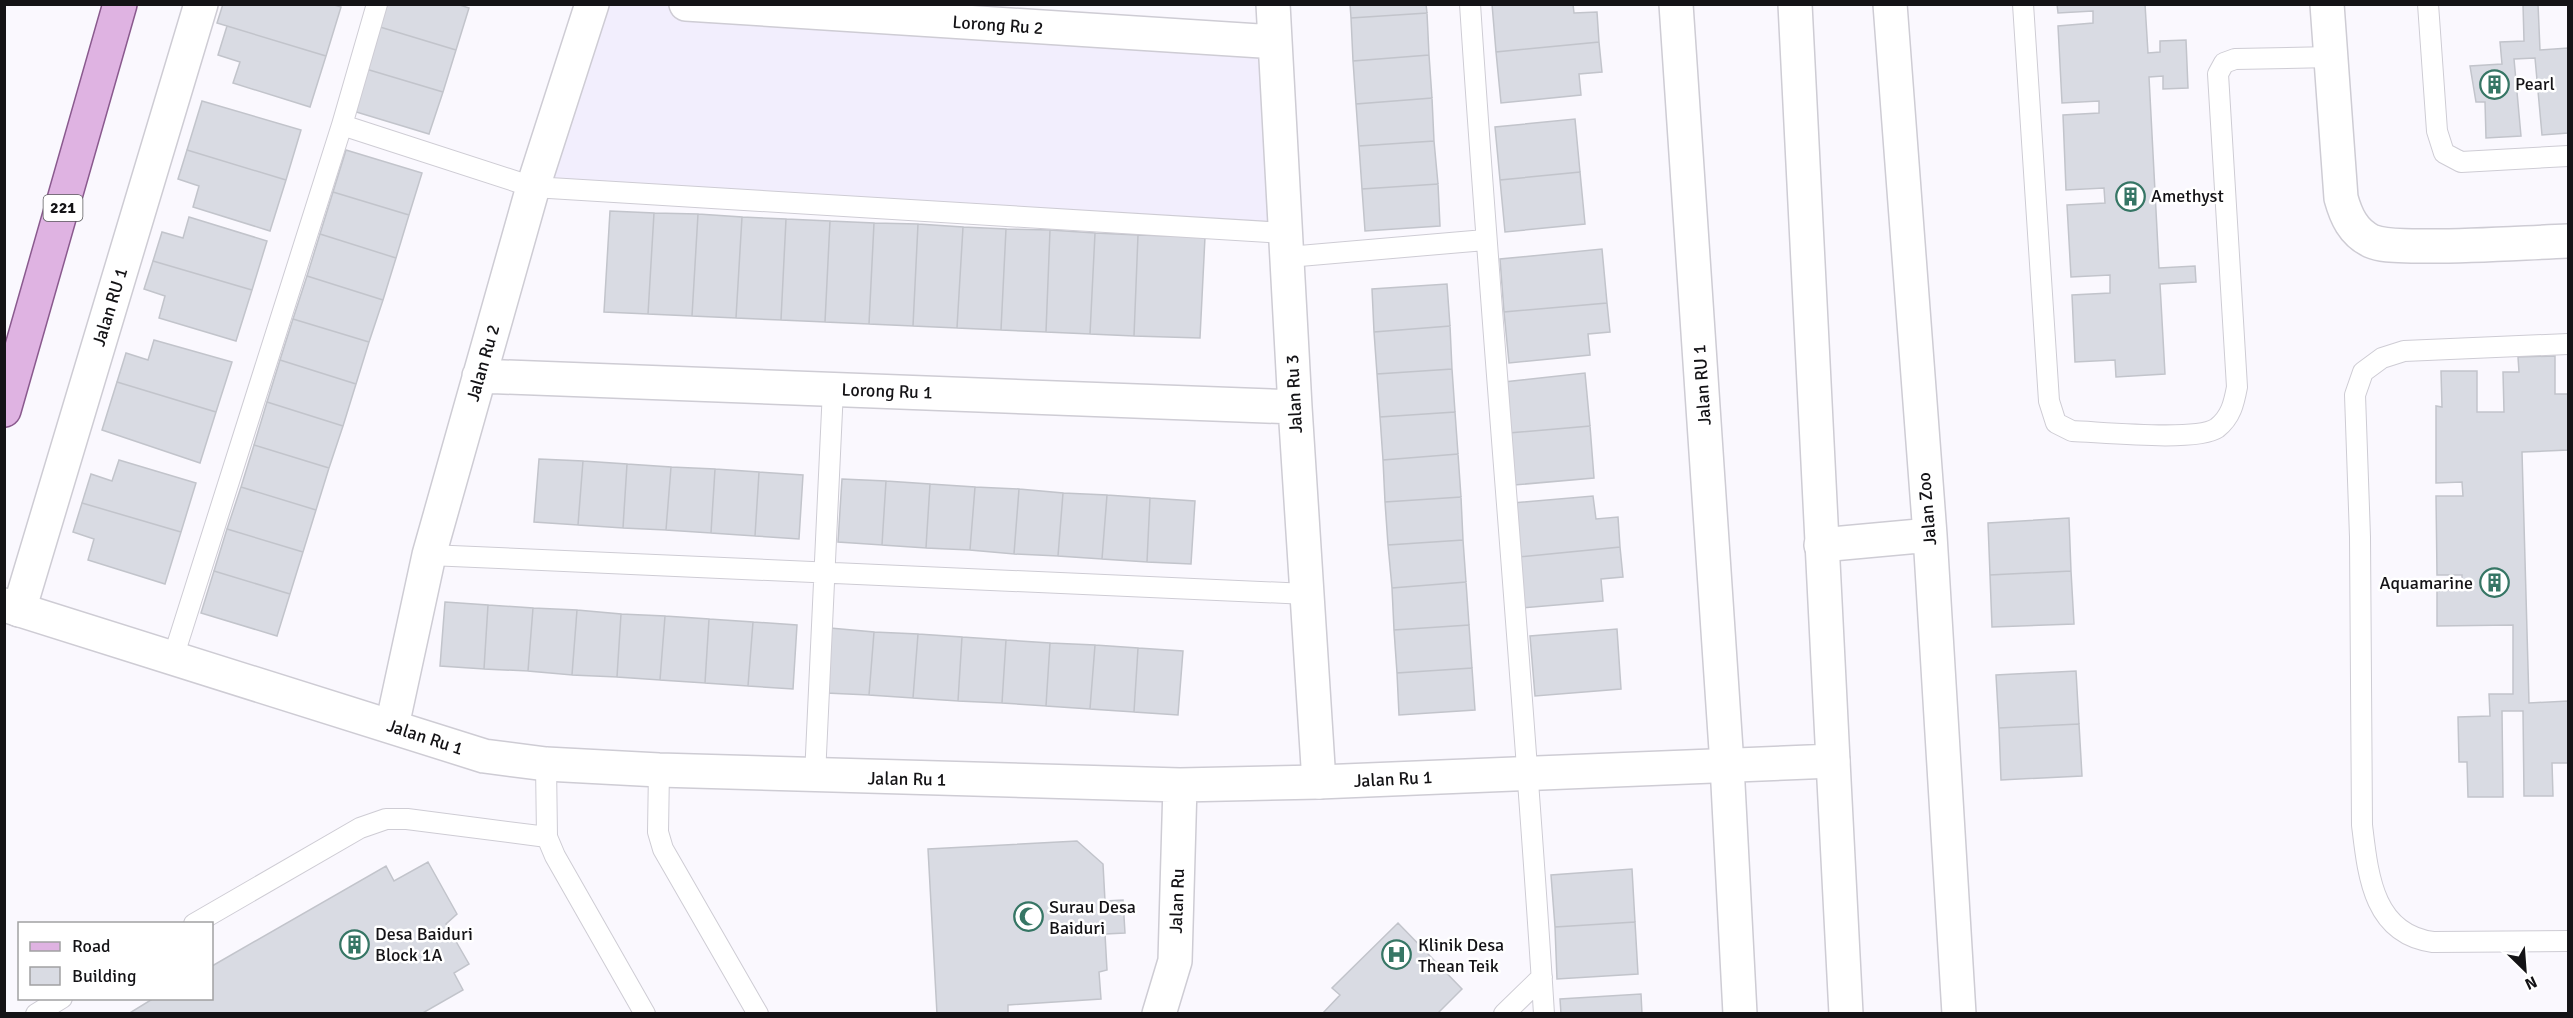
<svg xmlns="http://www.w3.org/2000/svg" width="2573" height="1018" font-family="Signika,sans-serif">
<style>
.built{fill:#f2eefd}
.building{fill:#d9dbe3;stroke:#c2c4cb;stroke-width:1.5}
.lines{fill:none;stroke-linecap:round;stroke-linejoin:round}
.service-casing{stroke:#ceccd4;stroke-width:22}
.minor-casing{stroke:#ceccd4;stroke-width:36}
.tertiary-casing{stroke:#ceccd4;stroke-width:36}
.primary-casing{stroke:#8a5a8e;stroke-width:36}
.service{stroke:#fff;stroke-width:20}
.minor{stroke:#fff;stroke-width:33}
.tertiary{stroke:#fff;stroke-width:33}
.primary{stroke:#dfb3e2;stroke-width:33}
.labels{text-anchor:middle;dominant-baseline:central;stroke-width:5;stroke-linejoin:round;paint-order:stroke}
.shield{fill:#fff;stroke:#5a5a5c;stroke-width:1.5}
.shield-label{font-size:16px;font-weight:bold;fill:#141316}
.street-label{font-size:18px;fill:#141316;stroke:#fff}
.poi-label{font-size:18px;fill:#141316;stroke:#fff;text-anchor:start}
</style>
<rect width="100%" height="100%" fill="#faf8fe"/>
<path class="built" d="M592 5H686L1275 42 1286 233 533 187Z"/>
<path class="building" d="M223 4H331L341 7 326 56 217 23Z
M387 4H457L469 8 456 50 380 27Z
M1350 4H1426L1427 13 1351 18Z
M1492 4H1573L1574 13 1597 12 1599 42 1496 52Z
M2057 4H2145L2148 53 2160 52V41L2186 40 2188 88 2163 89V76L2149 77 2159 268 2195 266 2196 282 2160 284 2165 374 2116 377 2115 360 2075 362 2072 295 2110 293V275L2071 277 2067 205 2105 203 2104 188 2066 190 2063 115 2099 113V101L2062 103 2058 26 2093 23V11L2058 13Z
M2523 4H2538L2540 50 2568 48V133L2542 135 2535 58 2514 59 2521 136 2486 138 2485 102H2476L2470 66 2502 64 2500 42 2524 41Z
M1427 13 1429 55 1353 61 1351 18Z
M227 26 326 56 310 107 233 83 240 62 218 55Z
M380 27 456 50 443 92 366 69Z
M1599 42 1602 72 1579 74 1581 95 1501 103 1496 52Z
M1429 55 1432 98 1356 104 1353 61Z
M366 69 443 92 429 134 353 111Z
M1432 98 1434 141 1359 146 1356 104Z
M202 101 301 130 286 180 187 150Z
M1575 119 1580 172 1500 180 1495 127Z
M1434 141 1438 184 1362 189 1359 146Z
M187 150 286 180 270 231 193 207 199 186 178 179Z
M346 150 422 173 409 215 333 192Z
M1580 172 1585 224 1505 232 1500 180Z
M1438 184 1440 226 1365 231 1362 189Z
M333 192 409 215 396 258 320 234Z
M610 211 654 213 648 314 604 312Z
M654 213 698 214 692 316 648 314Z
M698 214 742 217 736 318 692 316Z
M189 217 267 241 252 290 153 261 162 232 183 238Z
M742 217 786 219 781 320 736 318Z
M786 219 830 221 825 322 781 320Z
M830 221 874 223 869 324 825 322Z
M874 223 918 224 913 326 869 324Z
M918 224 963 227 957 328 913 326Z
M963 227 1006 229 1001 330 957 328Z
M1006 229 1050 230 1046 332 1001 330Z
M1050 230 1095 233 1090 334 1046 332Z
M1095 233 1138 235 1134 336 1090 334Z
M320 234 396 258 383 300 307 276Z
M1138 235 1205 237 1200 338 1134 336Z
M1602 249 1607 303 1504 312 1500 259Z
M153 261 252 290 236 341 159 318 165 296 144 289Z
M307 276 383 300 369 342 293 319Z
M1447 284 1450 326 1374 332 1372 289Z
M1607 303 1610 332 1588 334 1590 355 1509 363 1504 312Z
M293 319 369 342 356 384 280 360Z
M1450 326 1452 369 1377 374 1374 332Z
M154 340 232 362 216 412 117 382 126 353 148 360Z
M2555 356V394H2568V450L2522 452 2529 703 2568 701V763H2552L2553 796H2524L2523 711H2502L2503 797H2468L2467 762H2459L2458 717 2490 716 2489 694H2513V625L2437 626V590H2462V575H2437L2436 496H2463L2462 482 2436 483V406L2442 407 2441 371H2477V412H2504L2503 372H2519L2518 357Z
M280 360 356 384 343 426 267 402Z
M1452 369 1455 412 1380 417 1377 374Z
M1585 373 1590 426 1509 433 1504 382Z
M117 382 216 412 200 463 102 430Z
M267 402 343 426 329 468 254 445Z
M1455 412 1458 454 1383 460 1380 417Z
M1590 426 1594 478 1514 485 1509 433Z
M254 445 329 468 316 510 241 487Z
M1458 454 1461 497 1385 502 1383 460Z
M539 459 583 461 578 525 534 522Z
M119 460 196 483 181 532 82 503 91 474 112 481Z
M583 461 627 464 623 528 578 525Z
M627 464 671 467 666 530 623 528Z
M671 467 715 469 711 533 666 530Z
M715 469 759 472 755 536 711 533Z
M759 472 803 475 799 539 755 536Z
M842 479 886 481 882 545 838 542Z
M886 481 930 484 926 548 882 545Z
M930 484 975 487 970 550 926 548Z
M241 487 316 510 303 552 227 529Z
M975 487 1019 489 1014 554 970 550Z
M1019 489 1063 493 1058 556 1014 554Z
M1063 493 1107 495 1102 559 1058 556Z
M1107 495 1150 498 1147 562 1102 559Z
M1593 496 1596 519 1618 517 1620 547 1518 557 1513 503Z
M1461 497 1463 540 1388 545 1385 502Z
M1150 498 1195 501 1191 564 1147 562Z
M82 503 181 532 165 584 88 560 94 539 73 532Z
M2069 518 2071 571 1990 575 1988 523Z
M227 529 303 552 290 594 214 571Z
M1463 540 1466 582 1392 588 1388 545Z
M1620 547 1623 577 1601 579 1603 601 1522 608 1518 557Z
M214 571 290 594 277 636 201 613Z
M2071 571 2074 624 1992 627 1990 575Z
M1466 582 1469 625 1394 630 1392 588Z
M445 602 488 605 484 669 440 666Z
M488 605 533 608 528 671 484 669Z
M533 608 577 610 572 675 528 671Z
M577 610 621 614 617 677 572 675Z
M621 614 665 616 660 680 617 677Z
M665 616 709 619 705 683 660 680Z
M709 619 753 622 748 686 705 683Z
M753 622 797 625 793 689 748 686Z
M1469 625 1472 668 1397 673 1394 630Z
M830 628 874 632 869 695 826 693Z
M1617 629 1621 689 1535 696 1530 636Z
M874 632 918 634 913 698 869 695Z
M918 634 962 637 958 701 913 698Z
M962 637 1006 640 1002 703 958 701Z
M1006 640 1050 643 1046 706 1002 703Z
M1050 643 1095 645 1090 709 1046 706Z
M1095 645 1138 648 1134 712 1090 709Z
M1138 648 1183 651 1178 715 1134 712Z
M1472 668 1475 710 1399 715 1397 673Z
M2076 671 2079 724 1999 728 1996 675Z
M2079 724 2082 776 2001 780 1999 728Z
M1077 841 1103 864 1105 901 1123 900 1125 933 1105 934 1107 970 1099 972 1101 999 1008 1005V1014H937L928 849Z
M428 862 457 914 446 924 469 964 454 973 463 990 421 1014H128L154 998H212V966L386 866 394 881Z
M1632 869 1635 922 1555 927 1551 875Z
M1635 922 1638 974 1557 979 1555 927Z
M1398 923 1462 989 1437 1014H1322L1340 995 1332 988Z
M1641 994 1642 1014H1561L1560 999Z"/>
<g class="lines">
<defs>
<path id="service" d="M1470 4C1492 341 1523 677 1544 1014
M2023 4 2049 401 2056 423 2072 431C2101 432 2197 442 2217 428 2231 417 2234 403 2237 387L2218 74 2224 63 2235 59 2332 57
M2428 4 2437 131 2444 153 2461 162 2568 156
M342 125 533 187 1286 233
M1288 257 1485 240
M2568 344 2404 351 2382 358 2363 372 2355 395 2360 537 2362 825C2368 875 2373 934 2433 942L2568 941
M429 555 1307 594
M173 658 342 125 377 4
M546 764 547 837 555 856 645 1014
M659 770 658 832 663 849 758 1014
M815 776 833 389
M194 924 360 828 386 819H407L547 837
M36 1014 62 998
M1504 1014 1542 977"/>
<path id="minor" d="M686 4 1275 42
M1273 4 1295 407 1319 782
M1676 4 1727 765 1740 1014
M1890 4 1930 535 1959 1014
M2327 4 2341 198C2346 216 2353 232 2371 241 2385 247 2402 245 2417 246 2467 247 2518 243 2568 241
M479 376 1295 407
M1821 545 1930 535
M19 610 201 4
M392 726 429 555 533 187 592 4
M1833 761 1846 1014"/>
<path id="tertiary" d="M4 605 484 756 546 764 659 770 1180 785 1319 782 1833 761 1795 4
M1159 1014 1175 961 1180 785"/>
<path id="primary" d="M4 410 120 4"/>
</defs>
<use href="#service" class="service-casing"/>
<use href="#minor" class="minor-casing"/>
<use href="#tertiary" class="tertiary-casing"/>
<use href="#primary" class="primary-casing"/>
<use href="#service" class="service"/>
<use href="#minor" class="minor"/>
<use href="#tertiary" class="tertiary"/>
<use href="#primary" class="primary"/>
</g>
<defs>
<symbol id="building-ring" viewBox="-11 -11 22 22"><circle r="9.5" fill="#fff" stroke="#367665" stroke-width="1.5"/><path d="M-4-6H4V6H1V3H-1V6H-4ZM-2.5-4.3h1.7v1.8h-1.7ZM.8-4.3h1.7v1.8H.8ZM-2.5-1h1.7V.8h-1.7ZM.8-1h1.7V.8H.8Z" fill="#367665"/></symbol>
<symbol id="mosque-ring" viewBox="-11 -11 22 22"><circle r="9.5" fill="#fff" stroke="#367665" stroke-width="1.5"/><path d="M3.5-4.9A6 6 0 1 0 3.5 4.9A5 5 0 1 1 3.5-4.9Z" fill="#367665"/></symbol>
<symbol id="hospital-ring" viewBox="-11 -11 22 22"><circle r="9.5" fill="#fff" stroke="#367665" stroke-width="1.5"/><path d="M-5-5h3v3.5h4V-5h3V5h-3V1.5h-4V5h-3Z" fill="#367665"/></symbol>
</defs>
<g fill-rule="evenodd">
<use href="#building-ring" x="2478" y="68" width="33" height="33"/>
<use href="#building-ring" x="2114" y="180" width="33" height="33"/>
<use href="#building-ring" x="2478" y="566" width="33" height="33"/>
<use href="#mosque-ring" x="1012" y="900" width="33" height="33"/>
<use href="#building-ring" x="338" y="928" width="33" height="33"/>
<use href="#hospital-ring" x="1380" y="938" width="33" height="33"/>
</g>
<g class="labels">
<rect class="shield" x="43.5" y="195" width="39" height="26" rx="4.5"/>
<g class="shield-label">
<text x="63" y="208">221</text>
</g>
<g class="street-label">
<text transform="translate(998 25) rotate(4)">Lorong Ru 2</text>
<text transform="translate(110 307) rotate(-73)">Jalan RU 1</text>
<text transform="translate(483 363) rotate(-74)">Jalan Ru 2</text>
<text transform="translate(1702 385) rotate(-94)">Jalan RU 1</text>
<text transform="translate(887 391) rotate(2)">Lorong Ru 1</text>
<text transform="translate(1294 394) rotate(-93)">Jalan Ru 3</text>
<text transform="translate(1927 509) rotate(-95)">Jalan Zoo</text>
<text transform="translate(425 737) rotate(18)">Jalan Ru 1</text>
<text transform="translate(907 779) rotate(1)">Jalan Ru 1</text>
<text transform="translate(1393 779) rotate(-3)">Jalan Ru 1</text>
<text transform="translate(1177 901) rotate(-88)">Jalan Ru</text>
</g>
<g class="poi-label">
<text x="2515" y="84">Pearl</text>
<text x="2151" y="196">Amethyst</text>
<text x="2473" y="583" text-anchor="end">Aquamarine</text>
<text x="1049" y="907">Surau Desa<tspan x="1049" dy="21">Baiduri</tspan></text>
<text x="375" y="934">Desa Baiduri<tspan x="375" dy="21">Block 1A</tspan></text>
<text x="1418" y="945">Klinik Desa<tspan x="1418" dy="21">Thean Teik</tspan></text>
</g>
</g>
<rect width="2573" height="1018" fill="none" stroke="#141316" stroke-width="12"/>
<rect x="18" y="922" width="195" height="78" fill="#ffffff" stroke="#a1a1a2" stroke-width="1.5"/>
<rect x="30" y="942" width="30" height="9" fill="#dfb3e2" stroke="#a1a1a2" stroke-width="1.5"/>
<text x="72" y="952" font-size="18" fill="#141316">Road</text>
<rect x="30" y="967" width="30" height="18" fill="#d9dbe3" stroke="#a1a1a2" stroke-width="1.5"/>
<text x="72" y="982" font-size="18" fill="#141316">Building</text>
<g transform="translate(2525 970) rotate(155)" stroke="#ffffff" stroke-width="4.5" paint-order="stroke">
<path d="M0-4.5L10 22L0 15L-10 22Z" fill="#141316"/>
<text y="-9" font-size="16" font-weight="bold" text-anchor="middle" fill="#141316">N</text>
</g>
</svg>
